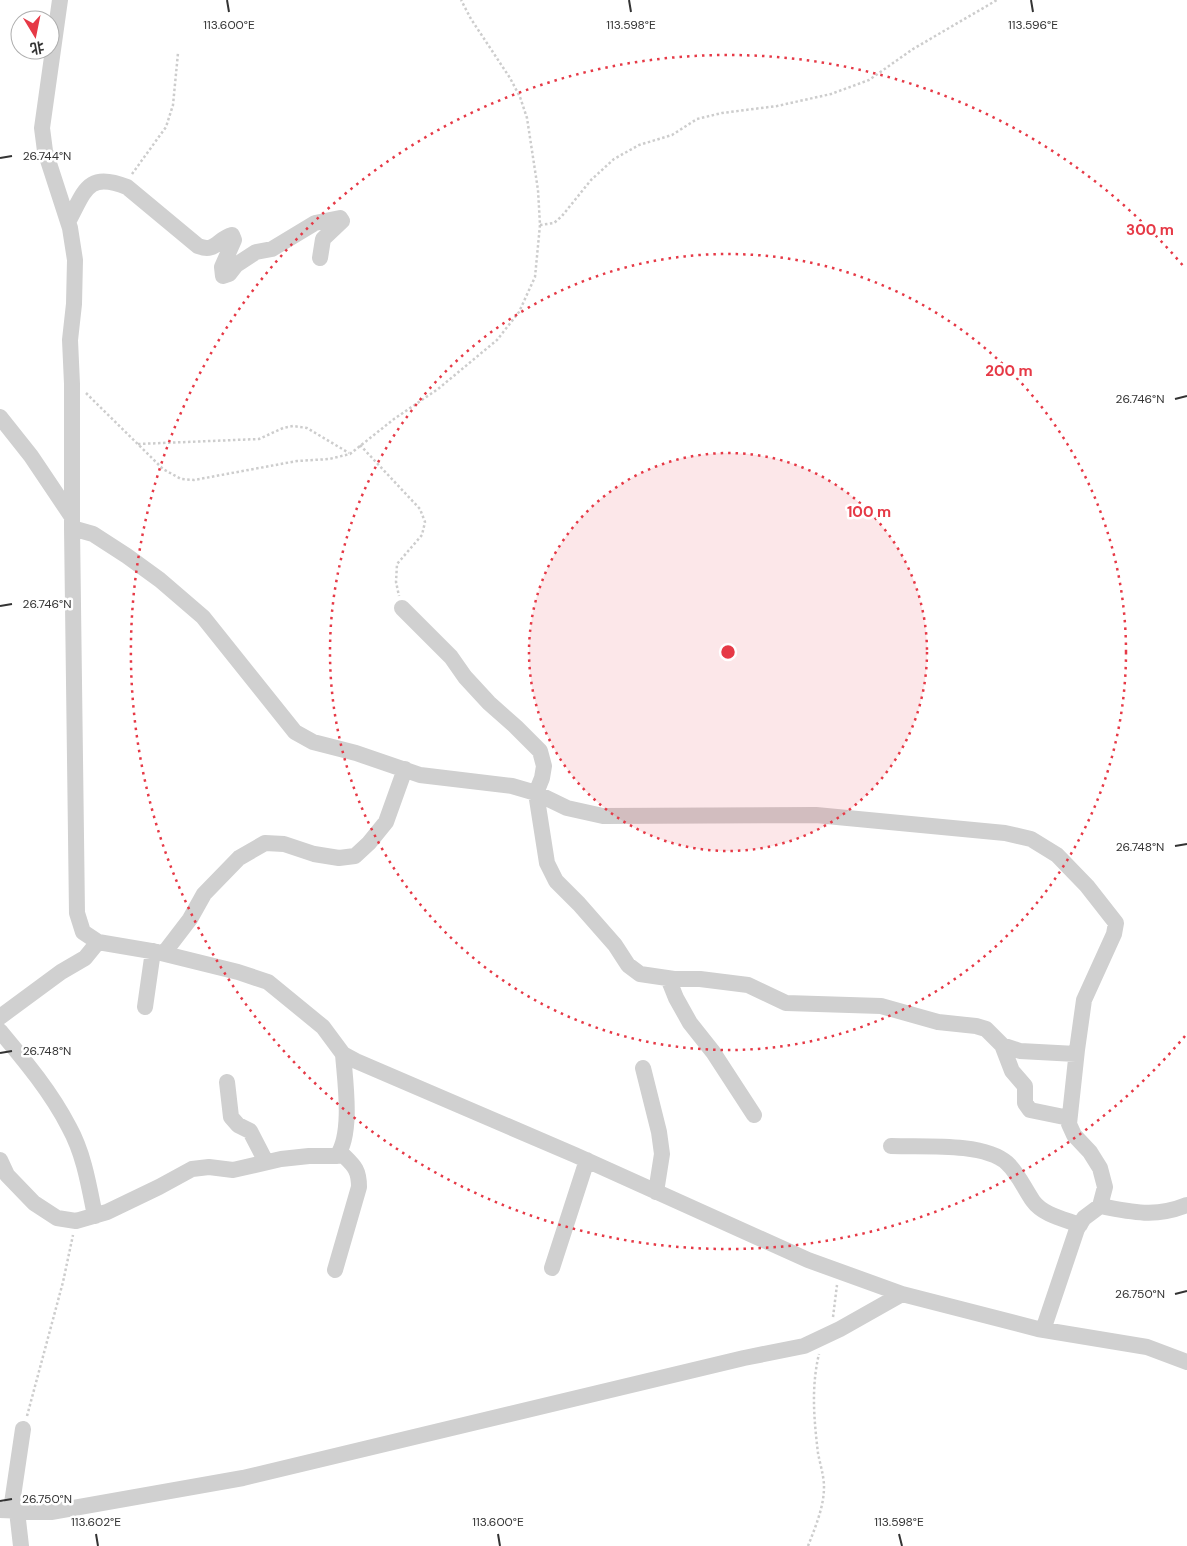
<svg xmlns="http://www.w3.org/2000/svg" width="1187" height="1546" font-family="'DM Sans','Noto Sans SC',sans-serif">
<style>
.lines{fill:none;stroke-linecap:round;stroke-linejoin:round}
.path{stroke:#cdcdcd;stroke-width:2.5;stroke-dasharray:2.5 2.5;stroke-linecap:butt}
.minor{stroke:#d0d0d0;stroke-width:16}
.ticks{fill:none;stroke:#333;stroke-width:2}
.ring{fill:none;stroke:#e63946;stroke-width:2.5;stroke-dasharray:2.5 5}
.ticks-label{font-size:12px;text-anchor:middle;fill:#333;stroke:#fff;stroke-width:5;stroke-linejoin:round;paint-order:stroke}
.centre{fill:#e63946;stroke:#fff;stroke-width:2.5}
.ring-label{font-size:15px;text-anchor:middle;font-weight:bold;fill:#e63946;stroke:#fff;stroke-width:5;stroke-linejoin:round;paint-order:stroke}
</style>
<rect width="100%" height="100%" fill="#fff"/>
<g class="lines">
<path class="path" d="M132 174 166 127 173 105 178 53
M540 225 554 223 562 216 591 180 614 159 639 145 672 135 697 119 722 113 777 106 831 94 869 80 913 49 997 0
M86 393 163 469 181 479 194 480 297 461 329 459 350 454 394 419 438 389 497 340 519 312 535 277 540 225 538 190 527 118 520 97 510 78 471 19 461 0
M138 444 259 439 283 428 293 426 307 428 349 453
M360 445 420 509 425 522 422 535 397 564 396 582 399 596
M833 1317 837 1285
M27 1416 63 1282 73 1235
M808 1546C815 1528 824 1507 824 1487 824 1476 820 1464 818 1453 814 1420 811 1387 819 1354"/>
<path class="minor" d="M60 0 42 128 45 151 70 228 75 260 74 304 70 340 72 384V528L77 913 83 932 98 942 157 952 238 972 268 982 323 1027 343 1054 356 1061 575 1155 808 1260 902 1294 1038 1329 1147 1347 1187 1362
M68 222C85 191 87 171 127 187L198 246C216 253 217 239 232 235L234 240 222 267 223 276 229 274 236 265 256 252 272 249 315 223 340 218 342 221 323 239 320 258
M0 417 31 456 72 517
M72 528 93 534 127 556 160 580 203 617 295 732 313 742 356 753 420 775 512 786 536 793 567 808 603 816 816 815 1005 833 1031 839 1057 855 1087 886 1116 923 1114 934 1084 1000 1077 1050 1069 1124 1074 1135 1090 1152 1100 1168 1105 1187 1100 1206 1084 1218 1077 1229 1043 1330
M402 608 451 657 465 677 489 703 516 727 540 751 544 766 542 778 536 793 547 863 556 881 579 904 615 945 628 965 640 974 674 979H700L748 985 786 1003 881 1006 938 1022 976 1026 986 1029 1002 1045 1020 1051 1076 1054
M164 953 190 919 204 894 239 858 265 843 284 844 314 854 339 858 355 856 369 843 386 822 405 769
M668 978 676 998 690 1023 713 1052 754 1115
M145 1007 153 951
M0 1017 61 972 85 958 98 942
M0 1031C25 1061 51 1092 69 1127 84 1154 89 1186 95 1216
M1002 1045 1012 1071 1025 1086V1103L1030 1110 1069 1118
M643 1068 659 1132 662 1154 656 1192
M227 1082 231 1117 238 1125 250 1131 266 1162
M891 1146C921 1147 984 1142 1007 1163 1018 1173 1024 1188 1033 1201 1043 1215 1064 1219 1080 1225
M0 1160 7 1175 34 1203 57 1218 76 1221 107 1212 159 1187 192 1169 209 1167 233 1170 281 1159 309 1156H337C353 1133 345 1081 343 1054
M1100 1206C1133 1212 1155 1218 1187 1205
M552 1268 587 1160
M335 1270 359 1187C359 1168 353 1165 340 1152
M0 1510 51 1512 243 1478 744 1358 804 1346 840 1329 902 1294
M11 1510 23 1429
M17 1511 21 1546"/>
</g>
<path class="ticks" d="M227 0 229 12M629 0 631 12M1031 0 1033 12M0 158 12 156M1175 399 1187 396M0 606 12 604M1175 846 1187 844M0 1053 12 1051M1175 1294 1187 1291M0 1501 12 1499M96 1534 98 1546M498 1534 500 1546M899 1534 902 1546"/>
<circle cx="728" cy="652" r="199" fill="#e63946" fill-opacity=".12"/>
<g class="ring">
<circle cx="728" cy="652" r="199"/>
<circle cx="728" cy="652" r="398"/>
<path d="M1185 1036A597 597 0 1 1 1185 268"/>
</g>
<g class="ticks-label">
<text x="229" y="29">113.600°E</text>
<text x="631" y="29">113.598°E</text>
<text x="1033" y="29">113.596°E</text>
<text x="47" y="160">26.744°N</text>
<text x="1140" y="403">26.746°N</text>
<text x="47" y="608">26.746°N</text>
<text x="1140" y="851">26.748°N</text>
<text x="47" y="1055">26.748°N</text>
<text x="1140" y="1298">26.750°N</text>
<text x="47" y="1503">26.750°N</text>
<text x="96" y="1526">113.602°E</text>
<text x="498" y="1526">113.600°E</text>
<text x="899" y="1526">113.598°E</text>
</g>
<circle cx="728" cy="652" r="8" class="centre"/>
<g class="ring-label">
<text x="1150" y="235">300 m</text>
<text x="1009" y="376">200 m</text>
<text x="869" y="517">100 m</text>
</g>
<g transform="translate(35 35) rotate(170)"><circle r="24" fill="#ffffff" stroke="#adadad"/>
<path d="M0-4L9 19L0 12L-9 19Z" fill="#e63946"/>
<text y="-8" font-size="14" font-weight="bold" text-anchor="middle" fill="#333333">北</text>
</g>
</svg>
